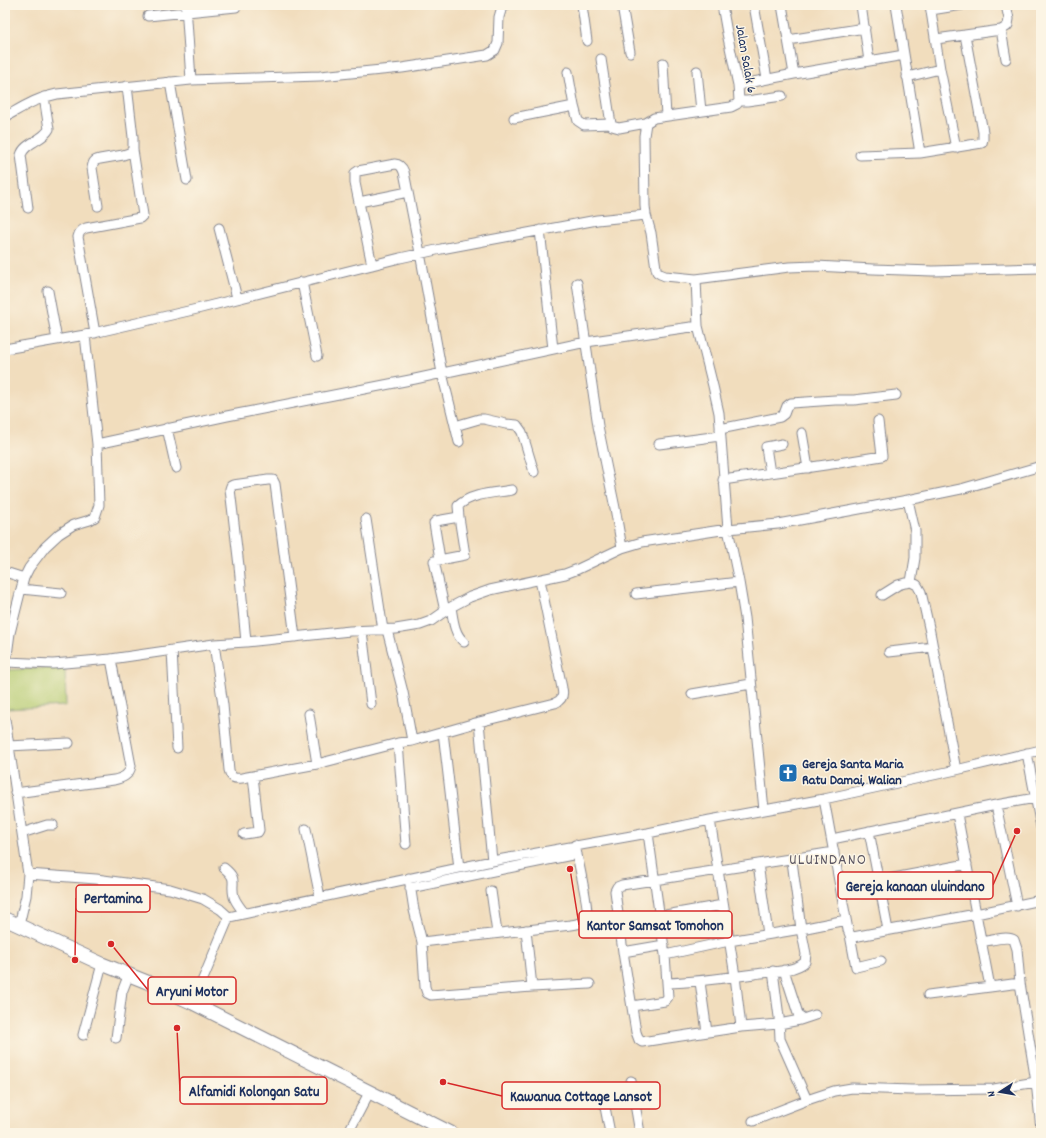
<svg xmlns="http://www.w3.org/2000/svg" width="1046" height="1138" font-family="Dekko,sans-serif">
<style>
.green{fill:#b4ca6e;stroke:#687c66}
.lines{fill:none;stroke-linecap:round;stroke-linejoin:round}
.minor-casing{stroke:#86868e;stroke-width:11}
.highway-casing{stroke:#86868e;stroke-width:15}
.minor{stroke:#fff;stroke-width:9}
.highway{stroke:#fff;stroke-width:13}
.labels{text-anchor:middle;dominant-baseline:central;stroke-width:3;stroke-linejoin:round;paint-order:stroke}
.street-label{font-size:14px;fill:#1b2f5e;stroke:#fcf5e5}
.poi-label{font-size:14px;font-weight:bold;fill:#1b2f5e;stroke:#fcf5e5;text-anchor:start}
.quarter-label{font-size:16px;letter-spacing:1px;fill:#5c5763;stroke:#fcf5e5}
.leader{fill:none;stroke:#d62828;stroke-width:1.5}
.callout-dot{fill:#d62828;stroke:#fcf5e5;stroke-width:1.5}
.callout{fill:#fcf5e5;stroke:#d62828;stroke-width:1.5}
.callout-label{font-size:15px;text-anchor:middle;font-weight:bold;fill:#1b2f5e}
</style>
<rect width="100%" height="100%" fill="#fcf5e5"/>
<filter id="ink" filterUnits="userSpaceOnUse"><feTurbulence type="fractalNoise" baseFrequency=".025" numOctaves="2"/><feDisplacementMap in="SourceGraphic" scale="8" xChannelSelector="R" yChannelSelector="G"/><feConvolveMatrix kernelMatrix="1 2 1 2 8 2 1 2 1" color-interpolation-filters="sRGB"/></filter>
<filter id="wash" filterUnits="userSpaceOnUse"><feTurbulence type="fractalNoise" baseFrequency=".012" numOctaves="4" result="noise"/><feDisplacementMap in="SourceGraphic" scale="16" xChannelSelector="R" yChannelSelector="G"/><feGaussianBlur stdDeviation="0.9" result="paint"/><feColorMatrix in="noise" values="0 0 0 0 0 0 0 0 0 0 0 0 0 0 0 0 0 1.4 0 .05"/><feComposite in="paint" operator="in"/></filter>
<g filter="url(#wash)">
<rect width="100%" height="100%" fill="#f1ddbd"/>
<path class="green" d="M65 667 66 706 5 709V670Z"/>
</g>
<g filter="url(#ink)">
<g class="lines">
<defs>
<path id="minor" d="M186 5 191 80
M582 5 587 41
M622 5 630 52
M722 5 727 33 738 85 739 101 737 104 731 107 654 118 646 123 644 136 645 206 646 215 651 233 656 268 657 272 660 274 665 276 696 279 698 326 713 386 719 413 728 529 739 582 745 618 764 810
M754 5 767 79
M782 5 794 74
M861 5 869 61
M896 5 920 153
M930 5 940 69 956 148
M931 10 962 5
M148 16 236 7
M1001 30 1006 59
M936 39 1001 30 1006 27 1008 25 1009 19 1006 5
M788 40 865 28
M601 59 611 124 612 126 619 128 646 123
M663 63 666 116
M697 71 701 111
M568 72 574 106 578 121 584 125 611 124
M907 77 940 69
M170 82 187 180
M738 85 794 74 904 55
M739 101H747L782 96
M5 117C23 107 36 98 57 94L191 80 320 76 402 68 487 55 495 50 498 43 499 17 502 7 506 5
M514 118 574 106
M860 155 920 153 982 143 983 139V132L965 35
M359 202 408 192
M98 206 92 168C93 162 94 160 100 159L123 155 129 153 133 150V137L127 86
M28 208 21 155C25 142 43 141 49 129L44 97
M219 228 237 298
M540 230 553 349
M372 265 355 183V173L358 171 395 164C400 164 402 167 404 172L420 253 442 373 459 442
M696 279 789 267 816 266 873 269 933 271 1041 268
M302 282 317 356
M577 283 598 426 615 508 622 548
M48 291 57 340
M95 333 78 237C79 232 81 230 86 228L140 218 143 215 133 150
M85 335 97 444
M5 349 85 335 197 309 400 258 441 249 597 220 646 215
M455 426 479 419H484L506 424 517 425 522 432 534 472
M167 428 176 468
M720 429 780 417 784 414 787 406 791 403 835 400H854L896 395
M802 433 808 468
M659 444 720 436
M770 473 766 447 782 444
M723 480 839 463 882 456 878 421
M908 500 915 531V558L911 582
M366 519 383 630
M440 559 434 523 436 521 459 517
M5 572 24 578
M21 589 61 593
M636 594 739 582
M882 595 898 585 905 583 911 582 917 585 921 592 930 632 956 770
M451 607C453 619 454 634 464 642
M445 611 434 561 465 555 459 517 458 506C471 493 495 493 512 490
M387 630 403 692 412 741
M362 631 371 704
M246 642 239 566 230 489 231 486 233 485 268 480H273L275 484 295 637
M214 644 223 705 229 770C231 778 234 779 242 778L317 764 398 743 412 741 479 722 555 703C562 700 564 696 562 688L540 580
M172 650 177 748
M889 652 933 647
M6 662 53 664 111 659 214 644 246 642 350 631 396 629 420 625 431 621 451 607 470 597 490 590 565 574 578 569 622 548 642 542 728 529 778 524 908 500 961 489 1041 466
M5 670 10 633 21 589 24 578 29 568 45 547 59 534 73 525 90 520 95 517 99 505 97 444 227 416 415 379 586 342 698 326
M692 694 751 684
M309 714 317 764
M5 719 28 874 26 896 19 925
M479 722 492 861
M443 732 459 868
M398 743 406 844
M8 746 69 743
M1027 753 1041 827
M15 793 114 780C122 778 129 776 131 766L111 659
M824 799 848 930 850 935 853 937 976 914 1041 900
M996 805 1017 906
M957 814 990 987 1020 983 1036 1082 1041 1129
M710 820 735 976 741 1027
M306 829 320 897
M869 831 888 930
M22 833 47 825H53
M648 833 665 955 729 941 801 929 846 920
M244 834 258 832 259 830 253 776
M832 839 996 805 1041 797
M791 859 834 852
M758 864 768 934
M224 868C239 880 230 882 234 897 236 903 241 908 244 913
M28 874 96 879 170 889 203 899 220 909 229 917
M409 878 414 910 422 942 425 987 427 993 431 995 532 987 590 984
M878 881 967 864
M410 888 577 854
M491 891 497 933
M660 916 723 905
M526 930 532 987
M850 935 856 967 881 961
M422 942 571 925C576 924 582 924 586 920 591 915 577 856 575 845
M981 942C990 941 1007 935 1014 940L1017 949 1020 983
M623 952 664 945
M665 955 667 983
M773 971 779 1017 780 1039 807 1100
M700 982 707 1032
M928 995 990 987
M193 1003 229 917 492 861 648 833 710 820 824 799 956 770 1041 750
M632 1006 665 1001 668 997 667 983C697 982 725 978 754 974 768 972 794 972 805 962L806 954 801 929 792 861 790 859 622 885 617 887 615 891 623 952 636 1032 639 1040 642 1042 648 1041 741 1027 779 1024 800 1020 784 970
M800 1020 815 1015
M83 1035 102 964
M116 1038 122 992 129 974
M631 1081 640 1133
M753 1121 807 1100 834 1091 852 1088 912 1090 994 1089 1036 1082
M348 1133 370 1091
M610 1133 604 1102V1097L610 1095 633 1094"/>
<path id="highway" d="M5 919 102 964 147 982 193 1003 451 1133"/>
</defs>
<use href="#minor" class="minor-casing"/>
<use href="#highway" class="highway-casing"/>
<use href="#minor" class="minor"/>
<use href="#highway" class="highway"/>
</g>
</g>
<defs>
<symbol id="church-square" viewBox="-11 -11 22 22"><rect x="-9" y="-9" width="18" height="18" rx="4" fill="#1f6fb2" stroke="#fcf5e5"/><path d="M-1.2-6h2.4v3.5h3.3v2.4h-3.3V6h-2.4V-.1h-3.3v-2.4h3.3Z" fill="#fff"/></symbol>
</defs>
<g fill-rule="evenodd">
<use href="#church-square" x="777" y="762" width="22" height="22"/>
</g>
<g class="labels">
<g class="street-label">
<text transform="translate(745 59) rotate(80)">Jalan Salak 6</text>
</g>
<g class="poi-label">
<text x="802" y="765">Gereja Santa Maria<tspan x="802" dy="16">Ratu Damai, Walian</tspan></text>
</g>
<g class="quarter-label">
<text x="828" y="860">ULUINDANO</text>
</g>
</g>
<path class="leader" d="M1017 831L993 885M75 960L76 898M570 869L579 925M111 944L148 990M177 1028L180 1091M443 1082L502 1096"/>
<g class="callout-dot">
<circle cx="1017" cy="831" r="4"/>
<circle cx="75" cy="960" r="4"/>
<circle cx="570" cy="869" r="4"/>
<circle cx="111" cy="944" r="4"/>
<circle cx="177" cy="1028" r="4"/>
<circle cx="443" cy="1082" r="4"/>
</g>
<g class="callout">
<rect x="838" y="872" width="155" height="27" rx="4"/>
<rect x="76" y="885" width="74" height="27" rx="4"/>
<rect x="579" y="911" width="153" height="27" rx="4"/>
<rect x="148" y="977" width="88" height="27" rx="4"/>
<rect x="180" y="1077" width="147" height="27" rx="4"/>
<rect x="502" y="1082" width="158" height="27" rx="4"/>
</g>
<g class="callout-label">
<text x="915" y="891">Gereja kanaan uluindano</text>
<text x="113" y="903">Pertamina</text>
<text x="655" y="930">Kantor Samsat Tomohon</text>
<text x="192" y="996">Aryuni Motor</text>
<text x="254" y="1096">Alfamidi Kolongan Satu</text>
<text x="581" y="1101">Kawanua Cottage Lansot</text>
</g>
<rect width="1046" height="1138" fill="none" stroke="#fcf5e5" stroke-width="20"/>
<g transform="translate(1000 1092) rotate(258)" stroke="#fcf5e5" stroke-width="3" paint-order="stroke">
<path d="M0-3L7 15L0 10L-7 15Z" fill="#1b2f5e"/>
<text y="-6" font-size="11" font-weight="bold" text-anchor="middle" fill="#1b2f5e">N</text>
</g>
</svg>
